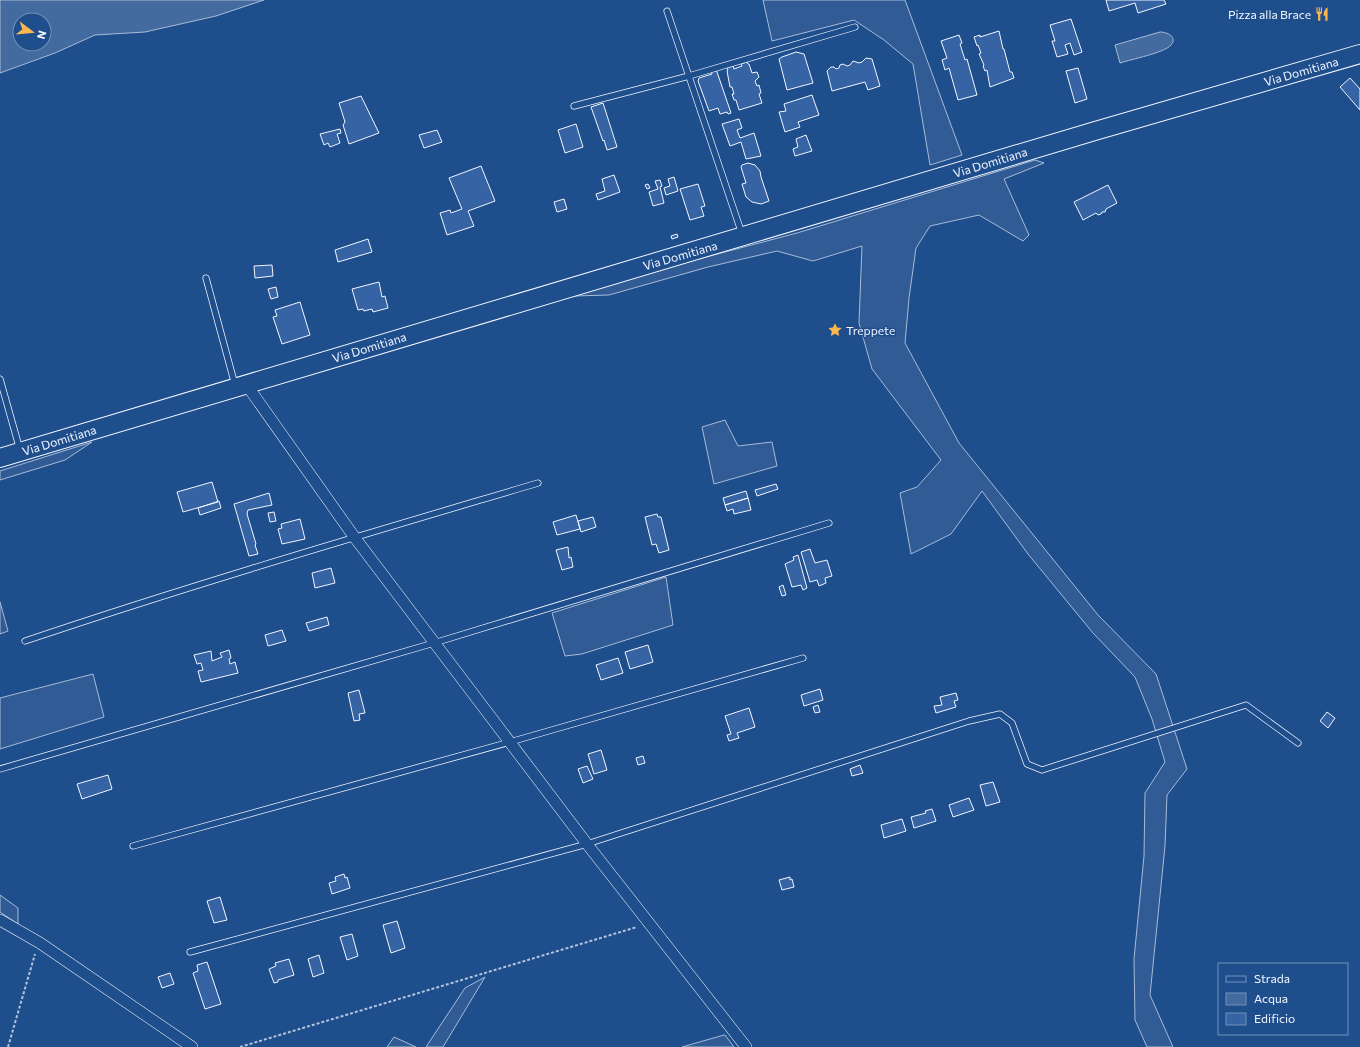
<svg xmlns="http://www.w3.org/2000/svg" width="1360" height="1047" font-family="Commissioner,sans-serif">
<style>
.built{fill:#305b95;stroke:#a8bbd7}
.water{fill:#446ba0;stroke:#a8bbd7;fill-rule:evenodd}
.building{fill:#3563a3;stroke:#f2f6ff}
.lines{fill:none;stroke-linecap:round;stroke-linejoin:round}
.service-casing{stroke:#f2f6ff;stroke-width:7}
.minor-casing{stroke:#f2f6ff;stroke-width:12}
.primary-casing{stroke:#f2f6ff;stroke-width:20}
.path{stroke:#b3c4dc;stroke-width:2;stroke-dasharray:3 2;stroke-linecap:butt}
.service{stroke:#1f4e8c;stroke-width:5.5}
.minor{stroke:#1f4e8c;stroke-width:11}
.primary{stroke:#1f4e8c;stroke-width:18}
.labels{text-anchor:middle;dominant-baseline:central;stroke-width:3;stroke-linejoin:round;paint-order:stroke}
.poi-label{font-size:12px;fill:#f2f6ff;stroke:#1f4e8c;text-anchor:end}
.street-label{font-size:12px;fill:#f2f6ff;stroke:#1f4e8c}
</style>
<rect width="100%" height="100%" fill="#1f4e8c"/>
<path class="built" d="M763 0H905L962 155 930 165 913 64 884 40 854 20 772 41Z
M1035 160 1044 163 1004 179 1029 235 1023 241 979 215 930 226 916 248 909 298 905 343 959 443 1098 615 1156 674 1187 769 1167 795 1165 846 1150 995 1173 1047H1147L1135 1020 1134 959 1144 856 1145 793 1165 762 1152 719 1135 677 1093 633 1028 554 982 491 951 534 911 554 900 493 917 487 941 460 872 369 859 323 862 246 813 261 777 251 708 267 609 295 574 296 638 275 797 233Z
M725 420 738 446 772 442 777 466 714 484 702 427Z
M92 442 65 460 0 480V471Z
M666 577 673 625 582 654 565 656 552 613Z
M0 602 8 631 0 634Z
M93 674 104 717 0 749V698Z
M0 895 18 908V924L0 912Z
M485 977 443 1047H426L465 988Z
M725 1035 734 1047H682L724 1035Z
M394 1037 416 1047H387Z"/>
<path class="water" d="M0 0H264L216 16 145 32 95 35 55 53 0 73ZM20 20H44V44H20Z
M1160 32C1167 32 1178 37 1171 45 1164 53 1132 59 1120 63L1115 45Z"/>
<path class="building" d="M1106 0H1164L1166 4 1138 13 1135 3 1109 11Z
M1071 19 1082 52 1074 55 1070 43 1065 45 1068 54 1057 57 1052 41H1055L1050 25Z
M999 31 1003 49H1004L1010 72H1012L1014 78 990 87 987 70 985 71 983 66 984 65 979 54 981 53 978 45 977 46 974 37 980 35V37Z
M959 35 962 43 960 44 965 60 967 59 977 95 958 100 949 68 945 70 942 60 947 58 941 41Z
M796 52 804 54 813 83 787 90 779 59 782 57Z
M866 58 872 59 880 86 868 90 865 82 832 91 827 71 831 67H834L836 69 839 68 840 65 843 64 847 66 850 65 853 61 859 63 862 62Z
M747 62 748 64H749L752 73 757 72 759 77 755 81 757 86 759 85 761 93 759 94 762 103 739 110 736 100H734L732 94H734L732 87H730L727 71 728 70 727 68 733 66 734 69 742 66 741 64Z
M1078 68 1087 99 1075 103 1066 71Z
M716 69 731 113 728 114 727 112 720 114 718 108 709 111 698 81 699 78 712 74 711 71Z
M1350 78 1360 89V110L1340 87Z
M812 95 819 115 798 122 800 127 785 132 779 112 786 111 784 104Z
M361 96 379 133 349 144 343 125 345 122 339 103Z
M603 103 617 147 607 150 604 140 603 141 591 107Z
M739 119 742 128 737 130 740 138 754 133 761 156 746 159 741 142 730 146 722 124Z
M576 124 583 147 565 153 558 130Z
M340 129 341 133 337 134 340 143 330 147 328 143 324 145 320 134Z
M437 130 442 142 424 148 419 135Z
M806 135 812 151 795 156 793 149 798 147 796 139Z
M748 163 755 165 760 171 761 177 769 201 761 204 752 202 746 197 742 184 746 183 741 167 742 165Z
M481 166 495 201 468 211 474 226 447 235 440 213 450 210 451 213 462 209 449 178Z
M614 175 620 192 598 200 596 194 605 191 602 179Z
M674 177 678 191 666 195 664 188 670 186 668 179Z
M660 180 662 186 660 187 664 203 653 206 649 192 658 189 655 181Z
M648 184 650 188 647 189 645 185Z
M698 184 705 206 701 207 704 216 690 220 680 189Z
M1108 185 1117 203 1106 209 1105 212H1102L1101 214 1098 215 1096 213 1083 220 1074 202Z
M564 199 567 209 557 212 554 202Z
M677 234 678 237 672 239 671 236Z
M368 239 372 252 338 262 335 250Z
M272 265 273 276 255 278 254 266Z
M379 282 382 297 385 296 388 308 373 312 372 309 364 311 363 309 358 310 352 289Z
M276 287 278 297 271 299 268 289Z
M300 302 310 335 282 344 273 317 277 316 275 310Z
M212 482 218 502 183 512 177 492Z
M776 484 778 489 757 496 755 490Z
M746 491 748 498 725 505 723 498Z
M269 493 272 505 248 510 247 514 256 544 255 545 258 554 249 556 234 504Z
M748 498 751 510 734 514 733 509 727 511 725 505Z
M219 501 221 508 200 515 198 508Z
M274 512 276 521 270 522 268 513Z
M657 514 658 517H661L669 550 659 553 656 544 652 545 645 517Z
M576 515 580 529 557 535 553 522Z
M593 517 596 527 581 532 578 521Z
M300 519 305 539 282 544 278 529 282 528 281 524Z
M568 547 569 558 571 557 573 567 562 570 556 550Z
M810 549 815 563 827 560 832 576 825 578 826 583 819 586 817 580 810 582 801 552Z
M798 555 807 588 803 590 801 585 792 587 785 564 794 560 793 557Z
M331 568 335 583 315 588 312 573Z
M783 585 786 595 782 596 779 587Z
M327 617 329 625 309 631 306 623Z
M282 630 286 641 268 646 265 635Z
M648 645 653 662 630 669 625 652Z
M229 650 231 658 229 659 230 664 235 662 238 673 201 682 198 671 203 670 201 663 197 664 194 655 211 651 212 661 222 657 220 653Z
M618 658 623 673 601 680 596 665Z
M820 689 823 700 804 706 801 695Z
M359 690 365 713 359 714 360 720 354 721 348 693Z
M956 693 958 700 954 701 956 707 936 713 934 706 942 705 940 697Z
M818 705 820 712 815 713 813 707Z
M749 708 755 727 737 733 739 738 729 741 727 735 731 734 725 716Z
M1327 712 1335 718 1328 728 1320 721Z
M601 750 607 770 594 774 588 754Z
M643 756 645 763 638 765 636 758Z
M860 765 863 773 852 776 850 769Z
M587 766 593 779 583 783 578 769Z
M108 775 112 789 82 799 77 784Z
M993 782 1000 802 986 806 980 785Z
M969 798 974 810 953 817 949 805Z
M932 809 936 821 914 828 911 817 926 813 925 811Z
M902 819 906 831 884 838 881 825Z
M344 874 345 878 347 877 350 888 332 894 329 883 336 881 335 877Z
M790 877V880L792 879 794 887 782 890 779 880Z
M220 897 227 920 214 923 207 901Z
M397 921 405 948 391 953 383 925Z
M352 934 358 956 347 960 340 937Z
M319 955 324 973 313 977 308 959Z
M289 959 294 975 278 980V982L274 983 269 969 276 966 275 963Z
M207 962 221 1004 205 1009 193 973 198 971 197 965Z
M170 973 174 984 162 988 158 977Z"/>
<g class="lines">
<defs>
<path id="service" d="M667 11 742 234
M574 106 689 76 855 27
M206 278 235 385
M0 379 20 450
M25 641C194 584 366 534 538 483
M0 769 434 643 829 523
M133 846 510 742 803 658
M190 952 587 844 969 721 1000 714 1012 723 1027 764 1042 770 1246 705 1298 743"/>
<path id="minor" d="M246 384 355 538 587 844 746 1047
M0 920 40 943 192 1047"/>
<path id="primary" d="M0 458 1095 131 1360 54"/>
</defs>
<use href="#service" class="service-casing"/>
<use href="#minor" class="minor-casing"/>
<use href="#primary" class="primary-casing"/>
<path class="path" d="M8 1047 35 954
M240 1047 637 927"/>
<use href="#service" class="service"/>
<use href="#minor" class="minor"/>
<use href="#primary" class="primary"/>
</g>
<defs>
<symbol id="restaurant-bare" viewBox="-9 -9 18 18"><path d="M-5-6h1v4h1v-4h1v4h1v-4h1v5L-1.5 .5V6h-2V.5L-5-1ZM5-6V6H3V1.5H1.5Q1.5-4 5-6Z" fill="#ffb74d" stroke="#1f4e8c" stroke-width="2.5" paint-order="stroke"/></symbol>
<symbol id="sight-bare" viewBox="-9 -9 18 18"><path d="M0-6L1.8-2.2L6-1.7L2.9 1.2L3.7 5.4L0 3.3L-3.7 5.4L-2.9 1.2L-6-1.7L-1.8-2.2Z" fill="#ffb74d" stroke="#1f4e8c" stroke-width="2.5" paint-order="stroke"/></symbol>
</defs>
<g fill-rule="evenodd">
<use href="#restaurant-bare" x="1312" y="4" width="20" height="20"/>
<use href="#sight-bare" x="825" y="320" width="20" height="20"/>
</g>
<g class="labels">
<g class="poi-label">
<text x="1311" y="14">Pizza alla Brace</text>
<text x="846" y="330" text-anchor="start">Treppete</text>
</g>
<g class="street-label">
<text transform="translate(1301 71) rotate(-16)">Via Domitiana</text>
<text transform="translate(990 162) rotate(-17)">Via Domitiana</text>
<text transform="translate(680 255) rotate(-16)">Via Domitiana</text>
<text transform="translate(369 347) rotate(-17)">Via Domitiana</text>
<text transform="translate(59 440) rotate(-17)">Via Domitiana</text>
</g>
</g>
<rect x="1218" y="963" width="130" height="72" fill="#1f4e8c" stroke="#7391ba"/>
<rect x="1226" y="976" width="20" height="6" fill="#1f4e8c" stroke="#7391ba"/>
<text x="1254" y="983" font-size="12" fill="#f2f6ff">Strada</text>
<rect x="1226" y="993" width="20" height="12" fill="#446ba0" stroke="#7391ba"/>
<text x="1254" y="1003" font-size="12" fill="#f2f6ff">Acqua</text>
<rect x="1226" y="1013" width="20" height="12" fill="#3563a3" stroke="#7391ba"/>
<text x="1254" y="1023" font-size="12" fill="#f2f6ff">Edificio</text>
<g transform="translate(32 32) rotate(106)"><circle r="19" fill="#1f4e8c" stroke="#7391ba"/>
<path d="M0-3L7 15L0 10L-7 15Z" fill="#ffb74d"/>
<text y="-6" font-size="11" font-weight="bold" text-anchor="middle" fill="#f2f6ff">N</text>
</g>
</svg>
